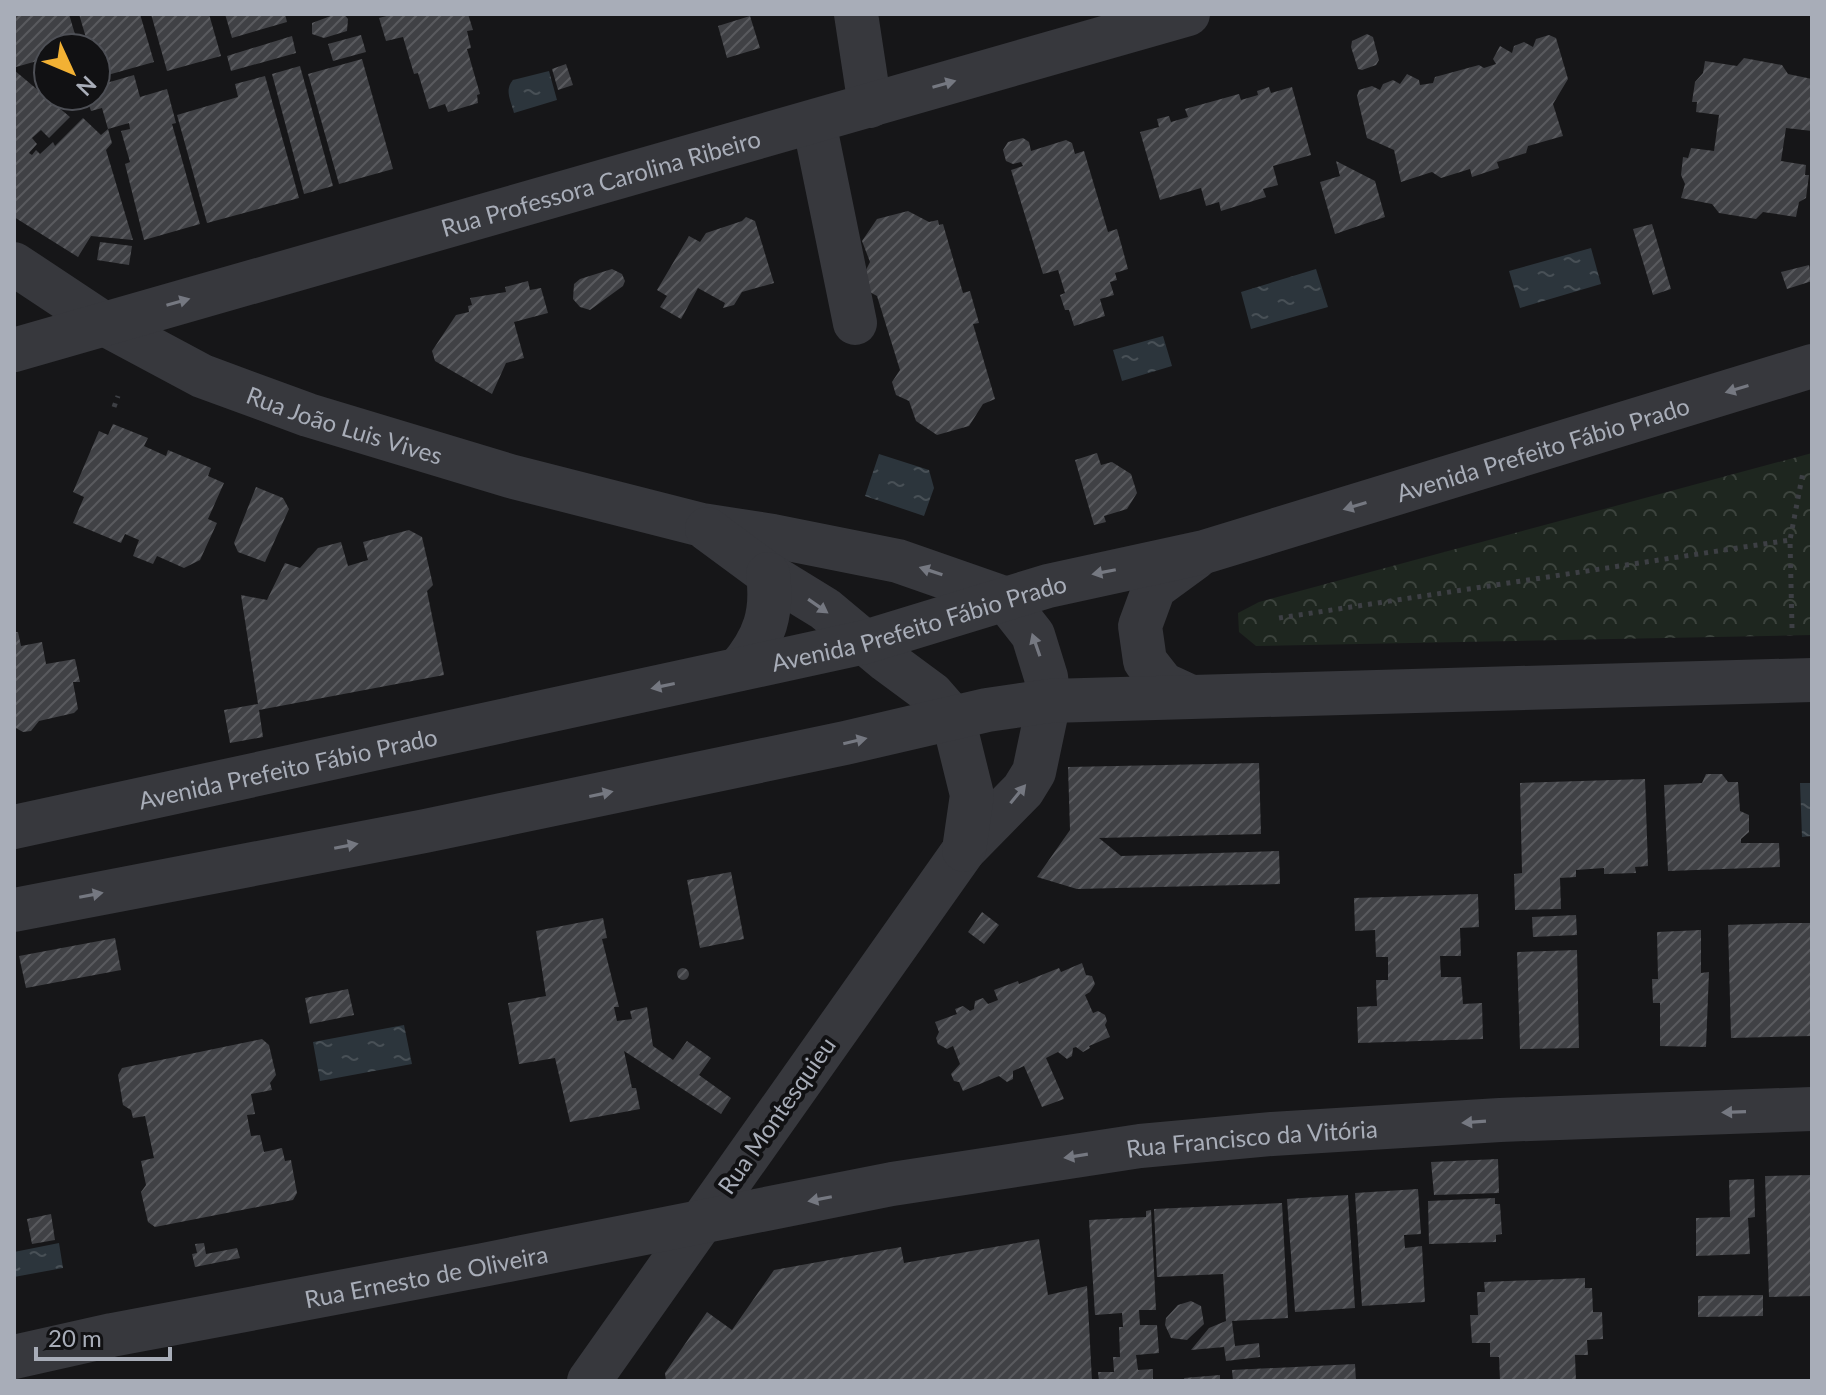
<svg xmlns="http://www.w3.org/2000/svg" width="1826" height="1395" font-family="Lato,sans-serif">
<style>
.park{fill:url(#park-crowns)}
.water{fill:url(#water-ripples)}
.building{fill:url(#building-hatch)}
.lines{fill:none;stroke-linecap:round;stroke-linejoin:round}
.path{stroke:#3d3f44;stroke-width:5;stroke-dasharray:4 6;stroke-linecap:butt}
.minor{stroke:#37383d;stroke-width:44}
.oneway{fill:#757881}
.labels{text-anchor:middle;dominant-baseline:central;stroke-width:8;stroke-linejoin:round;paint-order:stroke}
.street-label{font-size:24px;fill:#a8adb8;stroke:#111113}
</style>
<defs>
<pattern id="park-crowns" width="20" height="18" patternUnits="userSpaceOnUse" patternTransform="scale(2)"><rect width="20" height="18" fill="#1e261f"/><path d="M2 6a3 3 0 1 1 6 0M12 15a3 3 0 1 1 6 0" fill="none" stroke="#3c433d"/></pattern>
<pattern id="water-ripples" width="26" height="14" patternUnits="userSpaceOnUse" patternTransform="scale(2)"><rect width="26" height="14" fill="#2c353c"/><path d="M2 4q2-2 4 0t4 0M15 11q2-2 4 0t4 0" fill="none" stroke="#485056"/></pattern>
<pattern id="building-hatch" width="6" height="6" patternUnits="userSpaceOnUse" patternTransform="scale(2)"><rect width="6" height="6" fill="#404145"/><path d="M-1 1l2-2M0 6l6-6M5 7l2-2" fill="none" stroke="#595a5e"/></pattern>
</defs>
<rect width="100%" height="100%" fill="#161618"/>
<path class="park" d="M1812 453V635L1256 646 1239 632 1238 613 1259 602Z"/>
<path class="water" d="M549 71 557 100 514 113C511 101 504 90 513 80Z
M1591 248 1601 284 1520 308 1509 271Z
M1316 269 1328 307 1251 329 1241 292Z
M1163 336 1172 366 1122 381 1113 350Z
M879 454 929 470 934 488 924 516 865 496Z
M1800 783H1812V836L1802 837Z
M404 1025 412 1064 320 1081 313 1042Z
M59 1243 63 1268 14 1277V1252Z"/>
<path class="building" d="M14 14H69L79 48H48V94L37 61 16 67Z
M79 14H140L154 62 97 78 96 48H89Z
M151 14H209L221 56 167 71Z
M225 14H285L287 22 232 38Z
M336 14H344L348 19 347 31 324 38 312 34V23Z
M394 14H468L473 30 467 31 471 48 467 49 480 94 477 95 478 103 448 112 445 104 429 109 418 73 414 74 403 37 386 41 379 18Z
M750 16 760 48 727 58 718 26Z
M1367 34 1373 37 1379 60 1376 65 1362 70 1358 69 1351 47 1352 41Z
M361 35 366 52 333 61 328 44Z
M1549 35 1556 38 1568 79 1553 104 1563 136 1528 146 1526 153 1497 162 1499 168 1472 177 1470 169 1441 178 1432 172 1401 182 1394 150 1367 138 1357 96 1359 90 1372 86 1380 90 1383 84 1393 80 1400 84 1407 74 1419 80 1420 85 1433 83 1435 77 1479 65 1484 68 1496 64 1493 59 1500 46 1512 53 1514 46 1524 42 1533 47 1536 39Z
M292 36 296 53 231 71 227 56Z
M1744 58 1782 65 1788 74 1812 79V131L1786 128 1781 161 1806 165 1805 175H1809L1806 198 1799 202 1796 217 1763 212 1756 219 1719 213 1712 204 1681 198 1685 184 1681 175 1683 157 1688 158 1691 148 1714 151 1719 115 1696 112 1697 102H1692L1695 82 1703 73 1705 61 1737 66Z
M362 59 393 169 339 184 308 74Z
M566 64 573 85 558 90 552 69Z
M300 66 333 186 304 194 272 74Z
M14 70 70 117 49 138 41 130 32 138 37 144 29 153 32 155 36 150 40 154 53 142 55 146 83 118 101 135 108 129 112 143 106 150 133 240 91 236 78 257 14 217Z
M134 75 140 97 167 89 176 123 172 124 200 224 144 240 125 164 130 162 121 131 130 129 129 123 108 129 102 108 91 111 86 96H96V86Z
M265 76 299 198 207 223 177 115 238 97 235 84Z
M1269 87 1271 93 1292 87 1311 155 1273 166 1278 185 1263 189 1266 197 1221 211 1219 202 1206 206 1201 188 1160 200 1140 132 1159 127 1157 119 1169 116 1171 122 1188 117 1185 109 1239 94 1241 100 1258 95 1257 91Z
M1023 138 1029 142 1031 151 1066 140 1072 143 1075 154 1084 151 1108 232 1117 229 1128 269 1115 273 1117 280 1110 282 1114 295 1100 299 1105 316 1074 326 1069 310H1065L1060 295 1065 293 1058 270 1043 274 1011 170 1023 166 1021 162 1013 164 1006 161 1003 150 1008 142Z
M1336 161 1375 181 1385 217 1335 234 1320 182 1340 176Z
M908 211 929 222 938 220 939 225 943 224 963 293 970 291 979 323 973 324 995 399 983 404 969 426 937 435 916 421 909 401 896 395 892 382 900 370 877 296 866 290 862 278 870 262 862 241 877 219Z
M746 217 755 221 774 283 742 292 734 305 723 308 725 303 698 288 681 319 660 307 667 296 657 290 689 236 700 242 706 233 742 221Z
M1652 224 1671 289 1653 295 1633 229Z
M100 242 132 246 129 265 97 260Z
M1809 265 1812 281 1787 289 1781 272Z
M612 269 622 274 625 281 623 286 590 310 580 307 573 299 574 284 580 279Z
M528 281 530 290 541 288 548 313 514 322 524 358 506 363 492 394 435 361 432 351 456 315 469 312 468 306 472 305 470 298 506 292 505 287Z
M113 424 148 438 144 446 166 456 168 450 211 468 208 476 224 483 208 519 217 523 200 560 184 568 157 556 153 564 133 556 139 540 125 534 121 543 73 523 84 497 73 492 99 431 108 435Z
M1097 453 1101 465 1112 462 1131 474 1137 493 1127 509 1104 516 1106 522 1094 525 1075 460Z
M256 487 283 498 289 509 265 562 238 552 234 543Z
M409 530 422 537 433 585 427 591 444 675 259 710 263 737 230 743 224 710 258 704 241 595 267 600 285 563 300 568 318 548 341 542 348 566 368 560 363 542Z
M14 632H18L21 646 42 642 46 664 75 659 80 682H73L78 709 74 713 39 721 31 731 23 732 14 727Z
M1259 763 1261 834 1099 838 1121 856 1279 851 1280 884 1077 889 1037 877 1070 830 1068 767Z
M1706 774H1722L1728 782H1738L1740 811 1749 815V832L1741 839V843H1779L1780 867 1668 871 1664 785 1702 783Z
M1645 779 1648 866 1635 867 1636 873 1604 874V868L1576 870V877L1560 878 1561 909 1515 910 1514 874 1522 873 1520 783Z
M731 872 744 939 700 948 687 880Z
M1478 894 1479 927 1460 928 1461 956H1440L1441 977H1461L1463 1004 1482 1003 1483 1039 1358 1043 1357 1007 1377 1006 1376 980H1388V957H1376L1375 930 1355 931 1354 898Z
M982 912 999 925 984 944 968 932Z
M1576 915 1577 935 1533 937 1532 917Z
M603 918 607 938 602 939 619 1007H614L617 1021 632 1019 630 1011 647 1007 653 1046 673 1060 687 1041 711 1058 699 1075 731 1098 721 1114 624 1051 632 1088H636L640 1109 570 1122 555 1058 519 1064 508 1003 546 996 536 931Z
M1784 923H1812V1036L1731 1038 1728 925Z
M1701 930V973L1709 972 1706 1047 1660 1046V1003H1653L1652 979H1658L1657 932Z
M115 938 121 970 26 988 19 956Z
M1577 950 1579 1048 1520 1049 1517 952Z
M1082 963 1086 975 1092 976 1095 984 1090 992 1085 995 1093 1013 1098 1011 1105 1015 1107 1021 1105 1025 1110 1037 1089 1046 1090 1048 1083 1052 1076 1047 1073 1048 1072 1056 1067 1059 1058 1052 1046 1058 1064 1099 1042 1107 1024 1066 1013 1071V1079L1007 1082 999 1076 963 1091 959 1082 954 1081 951 1074 960 1064 953 1046 947 1049 938 1044 936 1038 939 1032 935 1022 957 1014 955 1009 963 1006 970 1011 974 1009 975 1001 983 998 988 1004 998 1000 994 990 1018 981 1019 984 1059 968 1061 972Z
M677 974a6 6 0 1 1 12 0a6 6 0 1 1-12 0Z
M348 989 354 1015 310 1024 305 998Z
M262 1039 269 1045 276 1075 270 1083 272 1090 251 1094 255 1114 247 1115 251 1136 260 1135 264 1152 282 1148 285 1161 291 1160 297 1193 293 1200 155 1227 148 1222 141 1192 146 1185 141 1161 154 1158 145 1116 133 1118 131 1110 123 1105 118 1075 122 1068Z
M1498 1159 1499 1193 1434 1195 1431 1162Z
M1812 1175V1296L1769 1297 1765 1176Z
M1754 1179 1755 1217 1748 1218 1750 1254 1696 1256V1218L1730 1217 1729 1180Z
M1418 1189 1421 1234 1404 1235 1405 1248 1422 1246 1425 1302 1362 1306 1355 1193Z
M1348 1195 1355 1308 1295 1312 1287 1199Z
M1495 1198V1204H1500L1502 1234 1496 1235V1242L1429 1244 1428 1201Z
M1282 1203 1288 1318 1232 1321 1235 1346 1259 1343 1260 1357 1226 1361 1224 1347 1191 1350 1209 1328 1226 1321 1223 1274 1157 1277 1154 1209Z
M1151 1210 1156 1310H1139L1140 1325H1157L1159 1353 1136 1355 1138 1370 1153 1369V1381H1099L1098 1372H1114L1113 1357H1120L1119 1327H1123L1122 1313 1095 1315 1089 1220 1146 1217V1211Z
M51 1214 55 1240 32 1244 27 1219Z
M1039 1239 1048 1295 1087 1286 1092 1381H666L665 1373 707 1312 732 1330 774 1270 901 1247 904 1263Z
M204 1243 206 1254 237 1248 240 1258 195 1267 192 1254 197 1253 195 1244Z
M1585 1278V1288H1592L1593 1312H1602L1603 1339 1587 1340 1588 1355H1575L1576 1381H1500L1499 1357H1490V1343H1472L1470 1315H1478L1477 1292H1485L1484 1282Z
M1763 1295V1316L1698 1317V1296Z
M1191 1301 1201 1306 1204 1324 1187 1340 1171 1338 1165 1325 1166 1318 1178 1305Z
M1355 1364 1356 1381H1233L1232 1370Z
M1220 1375V1381H1185L1184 1378Z"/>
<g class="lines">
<path class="path" d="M114 407 118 396
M1279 618 1790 540
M1792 628 1790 540 1803 472"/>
<g class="minor">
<path d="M856 14 870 106"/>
<path d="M814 122 855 323"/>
<path id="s1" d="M14 264 103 323 202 376 308 415 510 476 702 525 773 536 898 561 1004 598 1033 635 1046 677 1049 701 1034 772 1023 790 964 850 589 1381"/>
<path id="s2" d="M14 350 1188 14"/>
<path d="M707 529 768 574 825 609 886 660 932 694 953 718 972 795 964 850"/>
<path d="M739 669C765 638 773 613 768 574"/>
<path d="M1189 696 1163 684 1145 661 1140 626 1154 588 1195 558"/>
<path id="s3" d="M14 827 865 642 1048 586 1204 552 1812 366"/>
<path d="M14 910 425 831 845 743 987 710 1049 701 1812 680"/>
<path id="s4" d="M14 1357 112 1335 483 1265 892 1184 1140 1146 1272 1134 1500 1120 1812 1109"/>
</g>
</g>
<defs><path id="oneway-solid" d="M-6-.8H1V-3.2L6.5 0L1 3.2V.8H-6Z" transform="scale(2)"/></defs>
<g class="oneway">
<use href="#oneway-solid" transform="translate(944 84) rotate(-16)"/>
<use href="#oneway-solid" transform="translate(178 302) rotate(-16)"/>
<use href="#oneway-solid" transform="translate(1737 389) rotate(163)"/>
<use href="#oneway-solid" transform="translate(1355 506) rotate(163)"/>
<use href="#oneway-solid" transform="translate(931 571) rotate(-162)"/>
<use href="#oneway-solid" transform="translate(1104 572) rotate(169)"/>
<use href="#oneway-solid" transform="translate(818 606) rotate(35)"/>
<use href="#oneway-solid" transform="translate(1036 645) rotate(-109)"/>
<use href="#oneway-solid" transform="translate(663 686) rotate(168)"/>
<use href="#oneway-solid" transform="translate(855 741) rotate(-13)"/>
<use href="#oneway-solid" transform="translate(601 794) rotate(-12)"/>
<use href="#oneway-solid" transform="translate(1018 794) rotate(-51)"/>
<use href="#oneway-solid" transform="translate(346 846) rotate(-11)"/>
<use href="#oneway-solid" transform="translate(91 895) rotate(-11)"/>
<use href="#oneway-solid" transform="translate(1734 1112) rotate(178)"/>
<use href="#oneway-solid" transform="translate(1474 1122) rotate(176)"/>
<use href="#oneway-solid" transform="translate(1076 1156) rotate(171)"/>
<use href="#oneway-solid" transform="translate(820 1199) rotate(169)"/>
</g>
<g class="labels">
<g class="street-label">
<text stroke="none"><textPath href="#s2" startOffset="610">Rua Professora Carolina Ribeiro</textPath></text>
<text stroke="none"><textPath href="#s1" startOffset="370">Rua João Luis Vives</textPath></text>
<text stroke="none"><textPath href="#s3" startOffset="1576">Avenida Prefeito Fábio Prado</textPath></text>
<text stroke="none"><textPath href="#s3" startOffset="928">Avenida Prefeito Fábio Prado</textPath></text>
<text stroke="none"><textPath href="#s3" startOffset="280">Avenida Prefeito Fábio Prado</textPath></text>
<text transform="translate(776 1115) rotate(-55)">Rua Montesquieu</text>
<text stroke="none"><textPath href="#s4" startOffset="1258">Rua Francisco da Vitória</textPath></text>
<text stroke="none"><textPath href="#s4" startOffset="420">Rua Ernesto de Oliveira</textPath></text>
</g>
</g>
<rect width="1826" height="1395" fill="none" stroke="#a8adb8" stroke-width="32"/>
<g transform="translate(72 72) rotate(134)"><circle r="38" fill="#111113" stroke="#4d4f55" stroke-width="2"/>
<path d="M0-6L14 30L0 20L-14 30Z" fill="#f2b134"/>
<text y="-12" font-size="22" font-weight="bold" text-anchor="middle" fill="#a8adb8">N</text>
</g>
<path d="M36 1347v12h134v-12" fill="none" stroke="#a8adb8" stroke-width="4"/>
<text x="48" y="1347" font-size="24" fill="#a8adb8" stroke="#111113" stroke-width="6" paint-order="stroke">20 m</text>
</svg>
